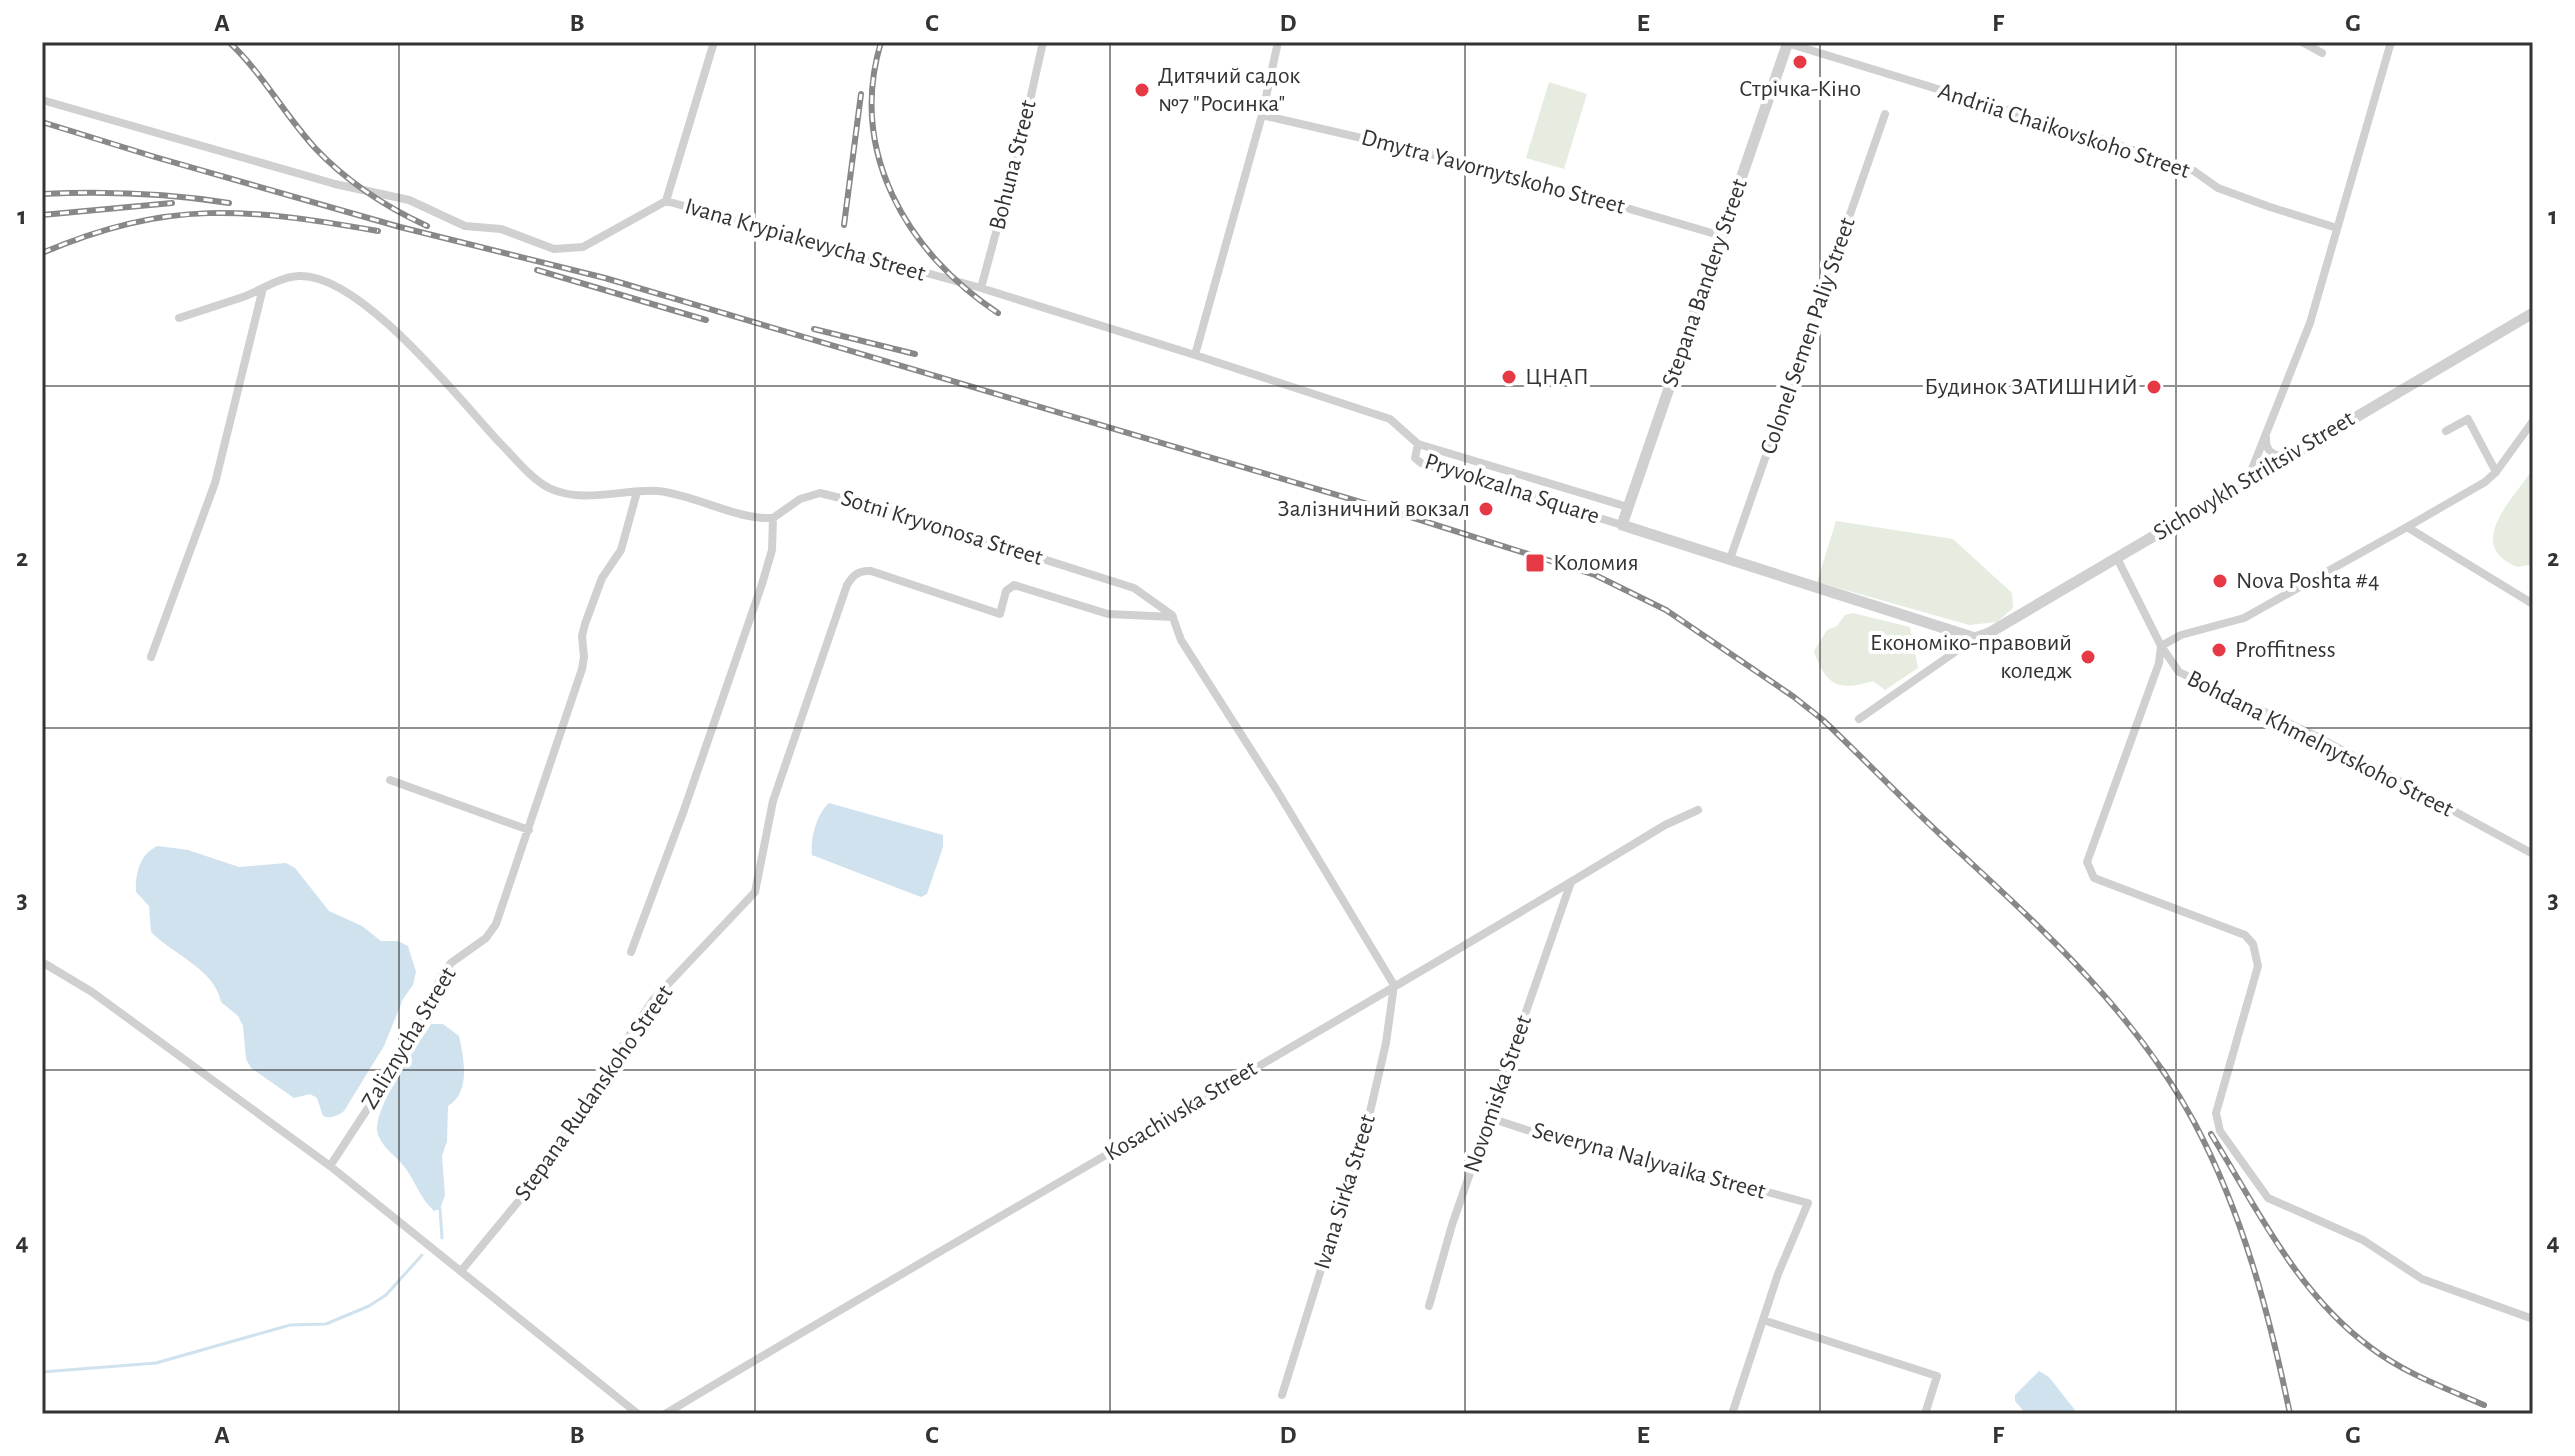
<svg xmlns="http://www.w3.org/2000/svg" width="2575" height="1456" font-family="'Alegreya Sans',sans-serif">
<style>
.green{fill:#e6ecdf}
.water{fill:#cfe2ee}
.lines{fill:none;stroke-linecap:round;stroke-linejoin:round}
.stream{stroke:#cfe2ee;stroke-width:3}
.minor{stroke:#d0d0d0;stroke-width:8}
.tertiary{stroke:#d0d0d0;stroke-width:11}
.rail-casing{stroke:#888;stroke-width:6}
.rail{stroke:#fff;stroke-width:3;stroke-dasharray:9;stroke-linecap:butt}
.grid{fill:none;stroke:#333;stroke-width:2;stroke-opacity:0.55}
.poi-dot{fill:#e63946;stroke:#fff;stroke-width:3}
.labels{text-anchor:middle;dominant-baseline:central;stroke-width:8;stroke-linejoin:round;paint-order:stroke}
.poi-label{font-size:24px;fill:#333;stroke:#fff;text-anchor:start}
.street-label{font-size:24px;fill:#333;stroke:#fff}
.neatline{fill:none;stroke:#333;stroke-width:3}
.grid-label{font-size:26px;text-anchor:middle;font-weight:bold;fill:#333}
</style>
<rect width="100%" height="100%" fill="#fff"/>
<path class="green" d="M1549 82 1587 94 1564 169 1526 158Z
M2533 469V564L2518 567C2463 546 2513 499 2533 469Z
M1836 521 1953 539 2012 593 2013 608 1997 622 1969 625 1817 582Z
M1853 613 1910 627 1918 668 1885 690 1873 681C1839 692 1825 685 1814 651L1827 630 1837 626 1845 615Z"/>
<path class="water" d="M829 803 943 835V847L927 894 921 897 913 894 812 855C810 839 817 813 829 803Z
M158 846 188 850 239 867 286 863 295 868 329 911 362 926 381 941H398L408 946 416 972 413 985 403 999 384 1046 344 1111C337 1116 331 1119 323 1116L317 1098 310 1094 294 1098 251 1068 246 1059 243 1026 238 1016 221 1002C215 969 172 954 151 932L149 906 136 892C135 874 140 853 158 846Z
M431 1024H443L459 1036C464 1059 471 1092 448 1106L447 1141 442 1156 445 1195 440 1209 434 1211C420 1198 416 1183 406 1169 398 1157 384 1150 378 1135 370 1112 418 1045 431 1024Z
M2039 1371 2049 1377 2078 1414H2026L2015 1401V1395Z"/>
<g class="lines">
<path class="stream" d="M440 1209 442 1238
M42 1372 156 1363 290 1325 326 1324 369 1306 386 1295 422 1255"/>
<path class="minor" d="M2302 42 2322 53
M1787 43 2101 139 2194 171 2218 188 2270 207 2337 228
M42 100 335 184 409 200 465 226 501 229 554 249 583 247 666 201 981 288 1195 355 1390 419 1418 444 1628 507
M1262 115 1483 166 1722 236
M666 201 714 42
M981 288 1022 136 1043 42
M179 318C200 311 222 304 243 297 262 290 279 277 299 276 360 273 459 399 500 443 515 458 530 478 549 488 582 504 623 489 658 491 694 495 727 515 763 518H773L800 499 820 493 892 511 1134 588 1172 615 1181 640 1276 789 1394 985
M1195 355 1262 115 1278 42
M2446 431 2468 419 2496 472
M2266 438C2265 452 2275 457 2288 456
M1418 444 1415 458 1421 463 1622 525
M2248 479 2310 323 2391 42
M2407 527 2485 482 2496 472 2533 421
M2117 558 2161 646 2179 672 2316 736 2533 854
M1730 559 1885 114
M2533 604 2407 527 2244 618 2181 635 2161 646 2159 663 2087 862 2094 878 2245 935 2253 944 2258 966 2216 1113 2220 1131 2268 1198 2363 1240 2422 1279 2533 1319
M151 657 215 483 263 288
M1859 719 1975 638
M390 780 529 830
M631 952 684 810 762 584 772 550 773 518
M42 962 92 992 330 1166 638 1414
M1490 1118 1530 1131 1669 1165 1808 1203 1778 1274 1732 1414
M330 1166 408 1047 442 975 451 963 486 938 496 924 582 669 584 657 582 636 585 624 602 578 621 550 637 492
M461 1271 527 1191 653 1000 755 892 773 801 847 585C853 575 859 570 871 571L1000 614 1006 591 1014 585 1108 614 1173 617
M1429 1306 1452 1225 1571 882
M1763 1320 1937 1376 1925 1414
M1282 1395 1370 1112 1386 1043 1394 985
M665 1414C997 1215 1335 1026 1665 825L1698 810"/>
<path class="tertiary" d="M1788 42 1622 525 1975 638 1989 633 2533 313"/>
<defs>
<path id="rail" d="M229 42C263 74 284 114 315 148 346 181 386 207 427 226
M881 42C848 152 907 253 998 313
M42 122 155 157 400 227 605 278 1398 513 1595 575 1666 610 1794 697 1823 720C1864 759 1903 800 1944 838 2038 925 2133 1009 2194 1122 2243 1214 2269 1313 2290 1414
M42 194C106 191 166 193 229 203
M42 215 172 203
M844 225 861 94
M42 253C169 199 246 208 378 231
M537 270 706 320
M814 329 915 354
M2211 1134C2258 1210 2297 1293 2370 1347 2404 1373 2445 1388 2484 1405"/>
</defs>
<use href="#rail" class="rail-casing"/>
<use href="#rail" class="rail"/>
</g>
<path class="grid" d="M399 42V1414M755 42V1414M1110 42V1414M1465 42V1414M1820 42V1414M2176 42V1414M42 386H2533M42 728H2533M42 1070H2533"/>
<g class="poi-dot">
<circle cx="1800" cy="62" r="8"/>
<circle cx="1142" cy="90" r="8"/>
<circle cx="1509" cy="377" r="8"/>
<circle cx="2154" cy="387" r="8"/>
<circle cx="1486" cy="509" r="8"/>
<rect x="1525" y="553" width="20" height="20" rx="4"/>
<circle cx="2220" cy="581" r="8"/>
<circle cx="2219" cy="650" r="8"/>
<circle cx="2088" cy="657" r="8"/>
</g>
<g class="labels">
<g class="poi-label">
<text x="1158" y="76">Дитячий садок<tspan x="1158" dy="28">№7 "Росинка"</tspan></text>
<text x="1800" y="89" text-anchor="middle">Стрічка-Кіно</text>
<text x="1525" y="377">ЦНАП</text>
<text x="2138" y="387" text-anchor="end">Будинок ЗАТИШНИЙ</text>
<text x="1470" y="509" text-anchor="end">Залізничний вокзал</text>
<text x="1553" y="563">Коломия</text>
<text x="2236" y="581">Nova Poshta #4</text>
<text x="2072" y="643" text-anchor="end">Економіко-правовий<tspan x="2072" dy="28">коледж</tspan></text>
<text x="2235" y="650">Proffitness</text>
</g>
<g class="street-label">
<text transform="translate(2064 131) rotate(18)">Andriia Chaikovskoho Street</text>
<text transform="translate(1013 165) rotate(-76)">Bohuna Street</text>
<text transform="translate(1493 172) rotate(15)">Dmytra Yavornytskoho Street</text>
<text transform="translate(805 240) rotate(16)">Ivana Krypiakevycha Street</text>
<text transform="translate(1705 283) rotate(-71)">Stepana Bandery Street</text>
<text transform="translate(1808 336) rotate(-71)">Colonel Semen Paliy Street</text>
<text transform="translate(2254 476) rotate(-31)">Sichovykh Striltsiv Street</text>
<text transform="translate(1512 489) rotate(18)">Pryvokzalna Square</text>
<text transform="translate(942 528) rotate(17)">Sotni Kryvonosa Street</text>
<text transform="translate(2320 744) rotate(27)">Bohdana Khmelnytskoho Street</text>
<text transform="translate(409 1038) rotate(-59)">Zaliznycha Street</text>
<text transform="translate(594 1093) rotate(-55)">Stepana Rudanskoho Street</text>
<text transform="translate(1498 1094) rotate(-71)">Novomiska Street</text>
<text transform="translate(1181 1111) rotate(-31)">Kosachivska Street</text>
<text transform="translate(1649 1161) rotate(15)">Severyna Nalyvaika Street</text>
<text transform="translate(1345 1192) rotate(-73)">Ivana Sirka Street</text>
</g>
</g>
<rect width="2575" height="1456" fill="none" stroke="#ffffff" stroke-width="88"/>
<rect x="44" y="44" width="2487" height="1368" class="neatline"/>
<g class="grid-label">
<text x="222" y="31">A</text>
<text x="577" y="31">B</text>
<text x="932" y="31">C</text>
<text x="1288" y="31">D</text>
<text x="1643" y="31">E</text>
<text x="1998" y="31">F</text>
<text x="2353" y="31">G</text>
<text x="22" y="224">1</text>
<text x="2553" y="224">1</text>
<text x="22" y="566">2</text>
<text x="2553" y="566">2</text>
<text x="22" y="908">3</text>
<text x="2553" y="908">3</text>
<text x="22" y="1250">4</text>
<text x="2553" y="1250">4</text>
<text x="222" y="1443">A</text>
<text x="577" y="1443">B</text>
<text x="932" y="1443">C</text>
<text x="1288" y="1443">D</text>
<text x="1643" y="1443">E</text>
<text x="1998" y="1443">F</text>
<text x="2353" y="1443">G</text>
</g>
</svg>
